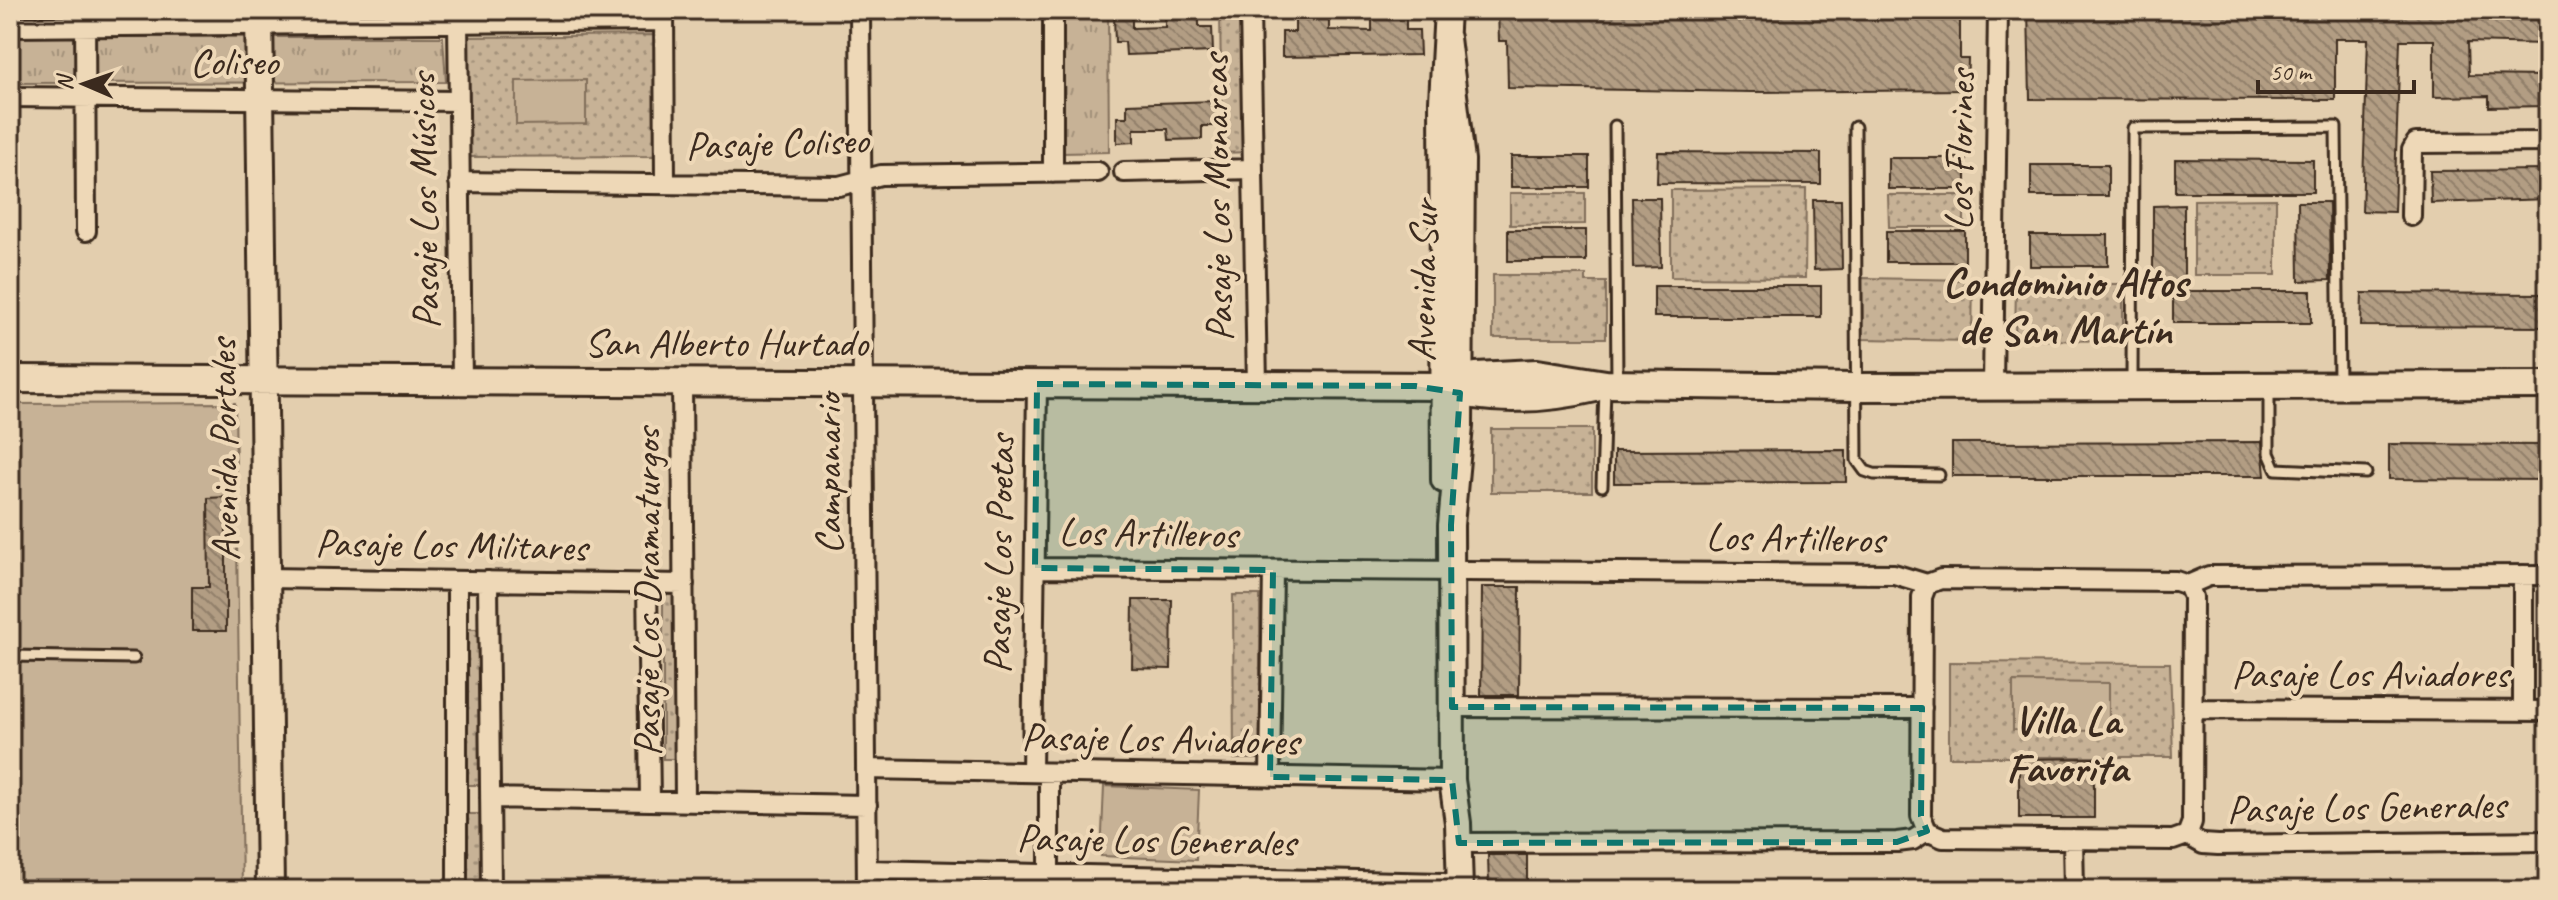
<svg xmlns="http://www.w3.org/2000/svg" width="2558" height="900" font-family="Caveat,sans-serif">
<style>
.grass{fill:url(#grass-dots);stroke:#816e5a;stroke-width:2}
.park{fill:url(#park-tufts);stroke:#816e5a;stroke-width:2}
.garden{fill:#c7b296;stroke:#816e5a;stroke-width:2}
.building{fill:url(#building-back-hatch);stroke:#3b2a1e;stroke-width:2}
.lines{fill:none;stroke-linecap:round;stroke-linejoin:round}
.service-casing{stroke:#3b2a1e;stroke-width:15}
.minor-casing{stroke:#3b2a1e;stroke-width:24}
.tertiary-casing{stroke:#3b2a1e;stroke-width:30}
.secondary-casing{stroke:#3b2a1e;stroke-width:32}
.service{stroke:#eed8b7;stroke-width:9}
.minor{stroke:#eed8b7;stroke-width:18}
.tertiary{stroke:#eed8b7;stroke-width:24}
.secondary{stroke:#eed8b7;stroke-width:26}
.marked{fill:#0f766e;fill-opacity:0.2;stroke:#0f766e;stroke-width:6;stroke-dasharray:16 10;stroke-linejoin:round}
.labels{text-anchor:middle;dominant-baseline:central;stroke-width:8;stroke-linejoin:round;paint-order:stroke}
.street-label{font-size:40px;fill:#3b2a1e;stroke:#eed8b7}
.neighbourhood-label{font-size:42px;font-weight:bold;fill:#3b2a1e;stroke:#eed8b7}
</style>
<defs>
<pattern id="grass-dots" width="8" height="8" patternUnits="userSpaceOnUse" patternTransform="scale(2)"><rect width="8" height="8" fill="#c7b296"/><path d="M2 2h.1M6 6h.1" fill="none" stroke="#a3917a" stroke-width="1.8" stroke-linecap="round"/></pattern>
<pattern id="park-tufts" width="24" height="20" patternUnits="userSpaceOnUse" patternTransform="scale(2)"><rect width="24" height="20" fill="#c7b296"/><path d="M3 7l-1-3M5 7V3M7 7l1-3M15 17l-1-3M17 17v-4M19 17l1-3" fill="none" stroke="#a3917a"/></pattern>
<pattern id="building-back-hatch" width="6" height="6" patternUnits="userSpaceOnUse" patternTransform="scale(2)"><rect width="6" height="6" fill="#b29d83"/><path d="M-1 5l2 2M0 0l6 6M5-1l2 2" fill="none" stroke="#92806b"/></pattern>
</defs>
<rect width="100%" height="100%" fill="#e3ceae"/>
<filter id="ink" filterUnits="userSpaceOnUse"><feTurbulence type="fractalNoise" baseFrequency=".0125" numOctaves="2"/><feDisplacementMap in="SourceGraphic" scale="16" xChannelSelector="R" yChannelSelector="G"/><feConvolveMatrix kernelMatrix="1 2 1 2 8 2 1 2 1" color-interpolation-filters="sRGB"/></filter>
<g filter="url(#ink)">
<path class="grass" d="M1220 10H1246L1249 152 1222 153Z
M656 35 657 156 466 157 465 37Z
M1806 189 1805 278 1671 277V190Z
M1510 193H1585V224L1510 225Z
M1888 195H1964V227H1889Z
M2276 199V275H2194V200Z
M1493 275H1586V282H1606V338H1493Z
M1862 278 1973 280 1972 341 1861 339Z
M2016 284H2123V341L2015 340Z
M1491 429H1592V492H1491Z
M663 595H680V759H663Z
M1233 595H1260V759H1234Z
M467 629H485L484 785H467Z
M1949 662 2170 663 2173 757H1949Z
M466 814H483V890H466Z"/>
<path class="park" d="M1062 10H1108L1109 152 1062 153Z
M10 37H443L446 82 10 83Z"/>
<path class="garden" d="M586 80V124L516 125V81Z
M235 403 242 890H10V404Z
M2013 682 2109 683V731L2013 730Z
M1104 786 1199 790 1196 860 1101 856Z"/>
<path class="building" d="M1498 10H1960V59H1968L1967 90 1751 92 1508 88 1507 41H1499Z
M2028 10 2544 12V44L2468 42 2469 75 2548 76V106L2489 107V96L2434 97V40H2400L2394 212 2362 211 2368 39H2335V100L2030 99Z
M1165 14H1199V27H1212L1213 52 1126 55 1125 42H1115L1114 17H1132V28L1165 27Z
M1406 17V30H1419L1420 55 1282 57V32H1295V19L1329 18V30L1372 31V18Z
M1215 101 1216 126H1202V139L1169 140 1168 129H1134V142L1117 143V117H1127V104Z
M1658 152 1821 153V184L1657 183Z
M1511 156H1589V187H1511Z
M1888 158H1966V189H1888Z
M2175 159 2313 160V192H2175Z
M2031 165H2108V196H2031Z
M2548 170V199L2431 203 2430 171Z
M1632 198H1660L1661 267 1633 268Z
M1813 200H1841L1842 269 1814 270Z
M2298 202H2329L2330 280 2299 281Z
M2184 205V284H2153V206Z
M1508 230H1586V261H1508Z
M1886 231H1965V262H1886Z
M2030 235H2108V266H2030Z
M1654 286H1821V317H1654Z
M2173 291H2311V323H2173Z
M2362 293 2548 294V327L2361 326Z
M2262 442 2265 476H1952V443Z
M2389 444 2548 445V480L2389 479Z
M1846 450V482L1614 483V451Z
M226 497V631H192V587H209L208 498Z
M1482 587H1520L1519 695H1481Z
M1133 600H1172L1171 669 1132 668Z
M2094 758V818H2019V759Z
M1488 855H1527V890H1489Z"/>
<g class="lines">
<defs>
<path id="service" d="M1615 126 1617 382
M1855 127 1857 460 1865 471 1874 474 1939 475
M2132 383 2133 128 2336 127 2339 381
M2269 389V453L2276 469 2366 473
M1602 486 1605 388
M10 656 134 658"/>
<path id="minor" d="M85 10 86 231
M860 10 867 890
M1053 10V173
M1250 10 1257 385
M664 11 665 184
M458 20 462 382
M10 27 664 21
M10 97 458 101
M1124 172 1253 169
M459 182 839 186 881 175 1098 172
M2411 216 2412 150 2416 143 2548 142
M682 383 685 801
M1993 386 1998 10
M1035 568 1894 574 1927 584 1941 579 2176 581 2188 585
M266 578 684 584
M488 581 491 890
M647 584 650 800
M1927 584 1922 597 1921 816 1927 831
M2188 585 2209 576 2548 575
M1452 707 1922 708
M2192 709 2548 711
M2523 711V575
M866 769 1452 780
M1032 772 1037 384
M1270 777 1273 570
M490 798 867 805
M1927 831 1943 838 2173 840 2187 835
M2187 835 2203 844 2218 845 2548 841
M2187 835 2192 822 2193 597 2188 585
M2073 839 2074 890
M1459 843 1897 842 1913 840 1927 831
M867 870 1444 883
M1049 874V773
M457 890V581"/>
<path id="tertiary" d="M1447 38 1462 160 1460 426 1451 525 1452 780 1458 823 1460 890
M1444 480 1442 101 1447 10"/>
<path id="secondary" d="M259 10 270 890
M10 379 1441 386 1476 376 1537 373 1606 384 1855 387 2548 385
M1441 386C1486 404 1549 399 1595 388"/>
</defs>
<use href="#service" class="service-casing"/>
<use href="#minor" class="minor-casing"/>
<use href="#tertiary" class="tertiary-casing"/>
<use href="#secondary" class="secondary-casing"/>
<use href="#service" class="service"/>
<use href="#minor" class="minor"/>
<use href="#tertiary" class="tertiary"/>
<use href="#secondary" class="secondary"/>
</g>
</g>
<path class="marked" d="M1037 384 1415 386 1460 393 1451 525 1452 707 1922 708 1921 816 1927 831 1897 842 1459 843 1452 780 1270 777 1273 570 1035 568Z"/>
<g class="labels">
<g class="street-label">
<text x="234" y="62">Coliseo</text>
<text transform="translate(777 143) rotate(-2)">Pasaje Coliseo</text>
<text transform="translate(1960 150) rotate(-89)">Los Florines</text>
<text transform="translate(1217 198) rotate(-91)">Pasaje Los Monarcas</text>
<text transform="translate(424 201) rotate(-91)">Pasaje Los Músicos</text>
<text transform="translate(1423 281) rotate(-89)">Avenida Sur</text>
<text x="726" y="343">San Alberto Hurtado</text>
<text transform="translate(224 450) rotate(-91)">Avenida Portales</text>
<text transform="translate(828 474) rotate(-90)">Campanario</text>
<text transform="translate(1148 533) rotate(1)">Los Artilleros</text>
<text transform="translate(1795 538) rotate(1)">Los Artilleros</text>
<text transform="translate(451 545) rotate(1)">Pasaje Los Militares</text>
<text transform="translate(999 554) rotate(-89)">Pasaje Los Poetas</text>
<text transform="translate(647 592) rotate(-90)">Pasaje Los Dramaturgos</text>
<text x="2370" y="674">Pasaje Los Aviadores</text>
<text transform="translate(1160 739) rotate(1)">Pasaje Los Aviadores</text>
<text transform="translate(2366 807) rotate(-1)">Pasaje Los Generales</text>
<text transform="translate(1156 840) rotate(1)">Pasaje Los Generales</text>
</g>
<g class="neighbourhood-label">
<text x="2065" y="282">Condominio Altos<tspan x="2065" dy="48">de San Martín</tspan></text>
<text x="2067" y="720">Villa La<tspan x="2067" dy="48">Favorita</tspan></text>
</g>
</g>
<rect width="2558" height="900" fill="none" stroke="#eed8b7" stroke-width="40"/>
<rect x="20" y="20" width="2518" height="860" fill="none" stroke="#3b2a1e" stroke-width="3" filter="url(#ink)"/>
<g transform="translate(84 84) rotate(272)" stroke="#eed8b7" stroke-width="6" paint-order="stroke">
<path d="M0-6L14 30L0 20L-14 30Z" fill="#3b2a1e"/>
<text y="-12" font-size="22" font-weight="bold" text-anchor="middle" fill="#3b2a1e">N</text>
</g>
<path d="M2258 80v12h156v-12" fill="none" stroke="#3b2a1e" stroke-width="4"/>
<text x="2270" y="80" font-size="24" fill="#3b2a1e" stroke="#eed8b7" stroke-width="6" paint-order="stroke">50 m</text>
</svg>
